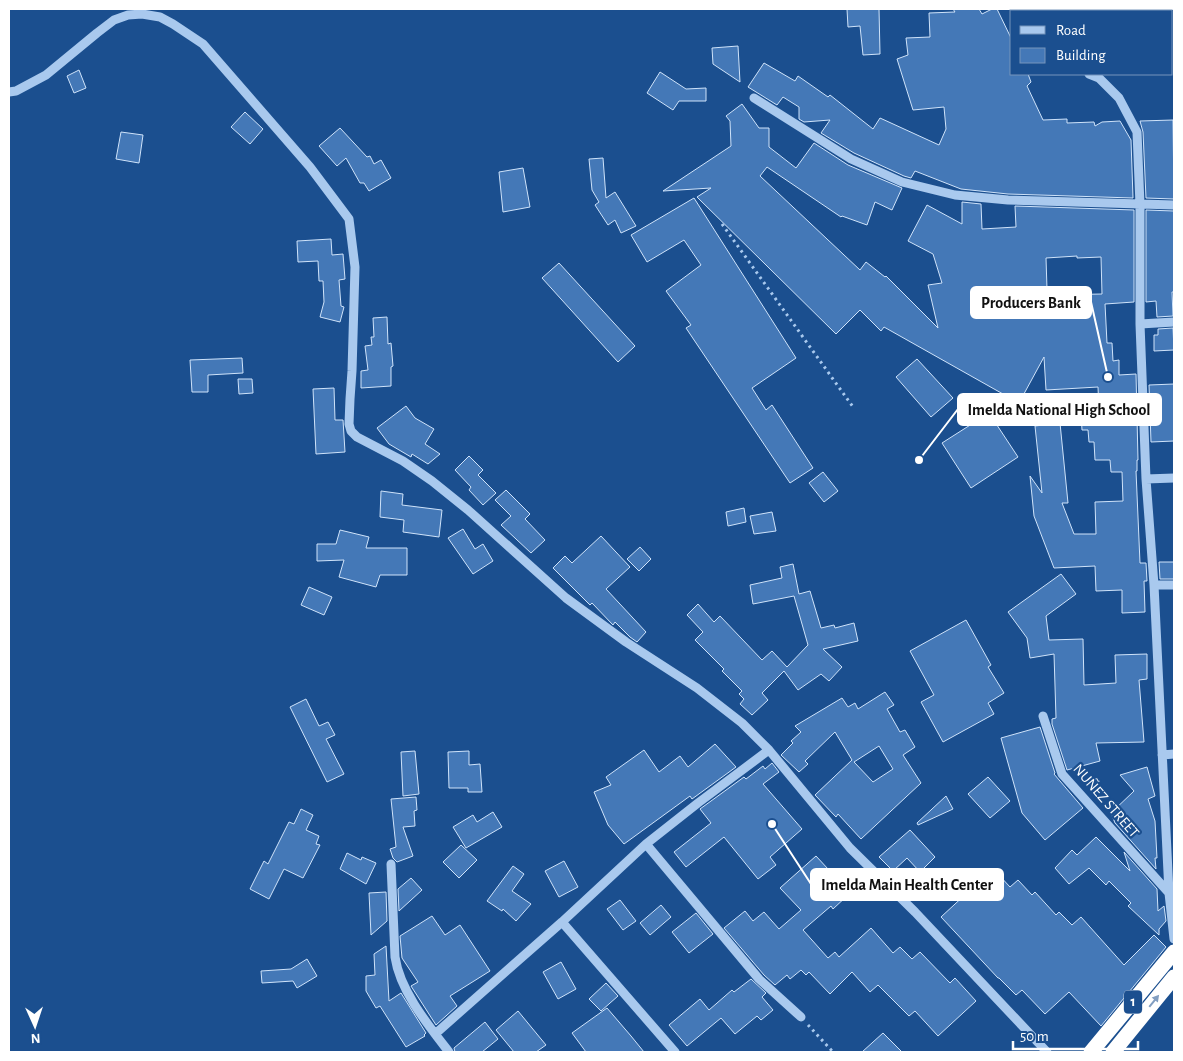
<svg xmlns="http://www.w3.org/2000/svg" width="1183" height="1061" font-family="'Alegreya Sans',sans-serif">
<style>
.building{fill:#4478b7;stroke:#cfe3fa;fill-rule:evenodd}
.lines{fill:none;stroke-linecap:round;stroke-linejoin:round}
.path{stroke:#a9c9ee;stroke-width:3;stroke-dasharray:2.5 4;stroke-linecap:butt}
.minor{stroke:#a9c9ee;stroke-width:9}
.highway{stroke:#fff;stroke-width:15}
.oneway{fill:#829ec1}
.labels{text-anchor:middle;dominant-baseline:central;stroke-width:4.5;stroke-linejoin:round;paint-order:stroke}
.shield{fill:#1b4f8f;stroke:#bbcadd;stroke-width:1}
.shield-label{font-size:14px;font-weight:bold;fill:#fff}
.street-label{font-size:15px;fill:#fff;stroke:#1b4f8f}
.leader{fill:none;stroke:#fff;stroke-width:2}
.callout-dot{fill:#fff;stroke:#1b4f8f;stroke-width:2}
.callout{fill:#fff;stroke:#fff;stroke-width:2}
.callout-label{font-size:16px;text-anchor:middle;font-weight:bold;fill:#111}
</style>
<rect width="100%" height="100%" fill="#1b4f8f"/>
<path class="building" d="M847 9H879L880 54 863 55 860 26 848 27Z
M953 9H979L982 14 992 9H997L1012 40V74H1028L1031 82 1027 86 1043 120 1067 119V123L1094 122 1095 126 1102 122 1120 121 1131 140 1133 198 1008 194 961 189 915 171 911 178 904 176 854 153 821 133 830 120 804 122 799 119V107L783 97 777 105 748 87 764 63 795 81 798 76 828 97 830 95 873 129 880 118 939 145 946 129 944 107 913 110 897 59 908 55 906 38 930 37 929 13 955 12Z
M738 46 740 82 713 64 712 48Z
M79 70 86 88 74 93 67 76Z
M660 72 686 89 706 88V101H679L673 110 647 93Z
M742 104 759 128H769V147L796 168 814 143 848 165 902 188 892 210 875 202 867 225 842 216 841 217 767 167 760 176 860 270 866 262 885 277 886 276 938 328 928 285 942 283 933 254 908 241 927 205 962 224V202L981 204 982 229 1016 227 1015 206 1134 210V302L1105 304 1107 343H1112L1113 361 1119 360V375L1136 374 1138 460H1137V471H1136L1140 563H1146L1147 581H1144L1145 612 1122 613V590L1096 591 1095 566 1054 568 1034 516 1030 476 1042 493 1035 426 1060 423 1068 503H1062L1074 534H1096L1095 502 1123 501 1122 472H1111L1110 460H1095L1094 442H1089L1088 430H1082L1081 413 1099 412 1098 387 1046 390 1044 357 1019 403 884 327 881 331 860 310 836 334 697 197 711 188 663 191 731 146 730 121 726 116ZM1077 256V258L1101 257 1102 294 1049 295V289H1047L1046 258Z
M245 112 263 129 250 144 231 127Z
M1173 120 1174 199 1146 198 1143 132 1140 121Z
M340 128 367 157 370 156 374 164 381 160 391 178 369 191 364 183H360L346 158 337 166 319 146Z
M121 132 143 135 139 163 116 159Z
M603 158 606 198 615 192 636 226 621 233 615 220 608 225 595 205 599 202 592 190 589 159Z
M523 168 530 207 503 212 499 172Z
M694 198 796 358 752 388 766 410 772 405 813 468 790 483 686 328 691 325 666 291 701 265 684 240 647 262 631 235Z
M1146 210 1174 211V292H1172L1173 316 1157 317 1156 301 1146 302Z
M331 239 332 255 343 254 345 279 339 280 341 306 344 307 340 322 320 317 324 302 323 281H319L318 261 298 262 297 241Z
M559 263 635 346 618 362 542 278Z
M387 317 388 344 391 343 393 366 391 367V386L361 388V371L368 370 365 346 372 345 371 337H374L373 318Z
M1173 328 1174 350 1154 351V335H1158V329Z
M242 358 243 373 208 375V392H192L190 360Z
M917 359 953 398 931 417 896 377Z
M238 379H252L253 393 239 394Z
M1174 384V441L1151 442 1149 385Z
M334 388 335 420H343L345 452 316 454 313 389Z
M406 406 415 418 434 429 425 444 440 454 428 464 412 454 411 457 389 444 377 428Z
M989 413 1018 457 971 488 942 443Z
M469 456 483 470 478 475 496 493 483 505 469 490 471 487 455 470Z
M823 472 838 491 824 502 809 483Z
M506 490 530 514 525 519 545 540 531 553 501 525 511 516 495 500Z
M381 491 403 494 402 505 442 510 439 537 403 532 404 520 380 517Z
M744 508 746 522 728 526 726 512Z
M772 512 776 531 754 534 750 516Z
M463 529 475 549 483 544 493 561 473 574 448 538Z
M340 530 369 537 366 548H407V575H380L376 587 339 577 344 560 317 561V544H336Z
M601 536 630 567 606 589 646 632 637 642 630 637 615 622 613 625 592 603 590 605 553 568 565 556 572 563Z
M640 547 651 559 639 571 627 559Z
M1159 562H1174V579H1160Z
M793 564 799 594 810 591 821 628 834 625 835 628 854 623 858 641 823 649 842 667 829 681 821 674 798 690 784 671 762 693 768 700 752 715 740 704 744 699 739 694 742 691 722 671 724 669 695 640 703 632 687 615 698 604 714 622 720 616 762 660 772 651 787 667 808 645 794 596 753 604 750 585 782 578 780 567Z
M1061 574 1076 594 1046 616 1049 640 1083 639 1084 685 1116 683 1115 655 1147 654V679L1139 680 1144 742 1096 743 1100 761 1067 770 1052 724V719L1056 718 1054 654 1030 658 1027 638 1008 612Z
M309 587 332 597 324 615 301 605Z
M966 620 991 665 988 667 1004 693 988 703 994 714 943 742 921 702 934 695 910 651Z
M885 692 894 705 887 709 900 732 905 730 915 747 903 755 921 783 861 839 838 814 836 817 815 795 852 760 835 732 805 761 808 764 799 772 781 755 793 743 791 741 801 732 795 726 842 698 848 707 855 703 858 709ZM879 746 893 769 873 782 854 762Z
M306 699 319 726 328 722 335 735 326 739 344 774 327 782 290 707Z
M1040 727 1055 773 1054 774 1083 808 1045 840 1022 813 1001 738Z
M715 744 736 767 692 799 690 796 624 844 608 825 594 792 611 785 606 777 644 750 659 772 680 756 688 767Z
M415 751 419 794 403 796 401 752Z
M469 751V765L480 764 482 792H468V788H449L448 752Z
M772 763 779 772 763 784 802 829 770 857 776 865 758 879 724 837 686 867 674 852 711 823 700 809 744 777 746 779 763 766 765 769Z
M1147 767 1155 796 1148 799 1155 821 1157 858H1155L1156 869 1115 823 1111 813 1134 791 1120 775Z
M988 777 1010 801 990 818 968 794Z
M946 796 953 809 918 825 917 823Z
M416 797 417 810 414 811 415 826 403 827 413 856 397 862 393 858 390 849 396 847 391 799Z
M301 809 313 815 306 830 319 836 316 844 320 845 303 878 284 869 269 899 250 889 264 861 268 864 289 822 294 824Z
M493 812 502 827 466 848 453 827 473 815 477 822Z
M910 830 935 857 920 872 907 858 893 871 879 857Z
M1096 837 1130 871 1124 852 1157 889 1158 911 1164 906 1166 921 1159 929V935L1128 906 1131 903 1109 881 1106 885 1089 868 1069 884 1055 868 1072 850 1077 855Z
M461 845 477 860 459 878 443 862Z
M347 853 361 860 362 857 376 863 366 884 340 869Z
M816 856 841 883 840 884 849 894 833 909 831 906 803 930 828 958 835 952 839 957 871 928 893 953 900 947 912 959 920 952 950 983 955 978 976 1001 938 1036 915 1011 909 1016 878 985 870 992 852 972 830 994 809 972 806 975 801 970 790 979 787 975 775 985 764 975 724 928 745 911 753 921 764 912 779 929 801 910 780 888Z
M564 861 578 887 559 897 545 871Z
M513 866 524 874 512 891 531 904 516 921 503 909 502 911 487 901Z
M998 874 1010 887 1018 880 1032 895 1035 892 1056 915 1059 912 1072 925 1081 917 1124 965 1154 935 1166 947 1101 1026 1069 992 1045 1014 1022 990 1016 995 999 978H998L941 917 968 892 973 897Z
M411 878 422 890 399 911 398 889Z
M386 892 387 921 371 935 369 893Z
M620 900 636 921 623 930 607 909Z
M661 905 671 917 650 935 640 923Z
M696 913 713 934 689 953 672 932Z
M432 916 445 935 460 925 490 971 450 996 457 1006 436 1025 411 986 418 982 402 958 400 936Z
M386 946 389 1001 401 993 426 1033 424 1035 425 1036 406 1047 380 1006 376 1008 366 991V976L375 975 374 954Z
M307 959 317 976 297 988 293 981 262 983 261 971 291 969Z
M561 962 576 989 558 999 543 972Z
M751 979 766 993 762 997 773 1010 761 1020 757 1016 735 1034 721 1018 687 1046 669 1025 700 999 709 1010 732 990 734 992Z
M606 983 618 996 601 1011 589 999Z
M607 1008 631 1036 644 1052H586L572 1033Z
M518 1011 546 1045 536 1052H514L496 1030Z
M485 1022 498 1039 482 1052H455L454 1048Z
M883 1033 902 1052H862Z"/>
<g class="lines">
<path class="path" d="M722 224 853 407
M808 1025 833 1052"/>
<path class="minor" d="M1089 74 1099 78 1119 98 1137 132 1140 205V324L1146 479 1154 585 1169 893 1174 939
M9 92 16 91 46 75 97 33 114 20 128 15 142 14 160 17 173 24 203 44 310 167 349 219 355 267 352 371 350 399 349 424 351 431 357 437 403 461 432 481 468 510 566 598 626 642 697 688 742 723 769 750 850 848 915 912 1047 1052
M754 98 851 159 902 182 955 195 1008 200 1174 205
M1140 324 1174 322
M1146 479 1174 478
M1154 585H1174
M1043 716 1062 774 1169 893
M1162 755 1174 754
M646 844 759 979 801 1017
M391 864 395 957C400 991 428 1025 449 1052
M562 922 675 1052
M435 1034 562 922 646 844 698 803 769 750"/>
<path class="highway" d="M1091 1052 1174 952
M1113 1052 1174 977"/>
</g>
<defs><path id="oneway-solid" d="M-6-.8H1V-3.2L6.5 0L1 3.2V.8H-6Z" transform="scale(1.25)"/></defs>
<use class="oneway" href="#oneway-solid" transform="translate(1154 1001) rotate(-51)"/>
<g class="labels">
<rect class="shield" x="1124" y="990.5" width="18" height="23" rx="4"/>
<g class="shield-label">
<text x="1133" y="1002">1</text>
</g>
<g class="street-label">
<text transform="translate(1106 801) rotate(49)">NUÑEZ STREET</text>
</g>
</g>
<path class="leader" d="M1108 377L1091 302M919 460L958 409M772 824L811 884"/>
<g class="callout-dot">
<circle cx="1108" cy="377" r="5"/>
<circle cx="919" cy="460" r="5"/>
<circle cx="772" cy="824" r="5"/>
</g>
<g class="callout">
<rect x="971" y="287" width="120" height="31" rx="5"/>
<rect x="958" y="394" width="203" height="31" rx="5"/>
<rect x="811" y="869" width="192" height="31" rx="5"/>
</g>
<g class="callout-label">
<text x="1031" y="308">Producers Bank</text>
<text x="1059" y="415">Imelda National High School</text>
<text x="907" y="890">Imelda Main Health Center</text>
</g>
<rect width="1183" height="1061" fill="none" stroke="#ffffff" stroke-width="20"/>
<rect x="1010" y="10" width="162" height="65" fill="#1b4f8f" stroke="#7695bc"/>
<rect x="1020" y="26" width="25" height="8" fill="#a9c9ee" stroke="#7695bc"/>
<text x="1056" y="35" font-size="15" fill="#ffffff">Road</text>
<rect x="1020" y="48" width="25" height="15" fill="#4478b7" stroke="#7695bc"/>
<text x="1056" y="60" font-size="15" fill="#ffffff">Building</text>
<g transform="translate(35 1026) rotate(177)" stroke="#1b4f8f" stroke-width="4" paint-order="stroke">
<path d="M0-4L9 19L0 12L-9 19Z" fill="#ffffff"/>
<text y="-8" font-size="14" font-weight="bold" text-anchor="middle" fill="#ffffff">N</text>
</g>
<path d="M1013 1041v8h125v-8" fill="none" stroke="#ffffff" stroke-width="2.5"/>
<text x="1020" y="1041" font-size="15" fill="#ffffff" stroke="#1b4f8f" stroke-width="4" paint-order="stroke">50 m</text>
</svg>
